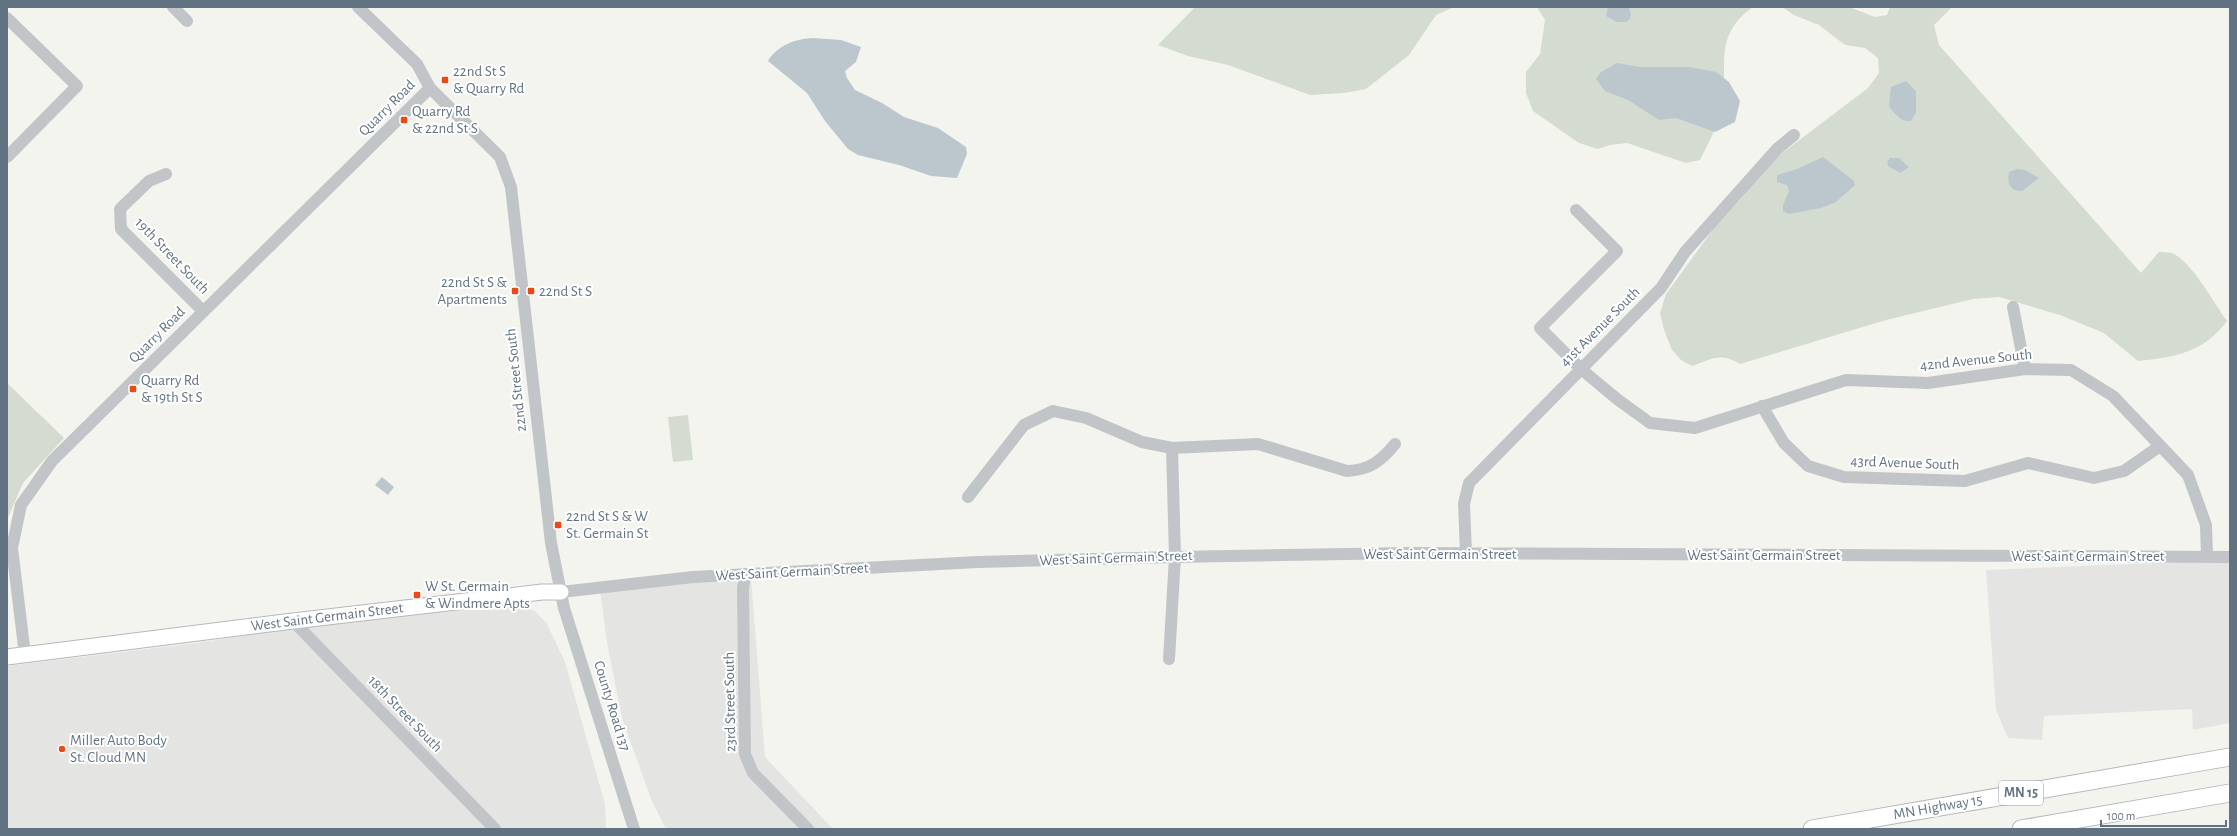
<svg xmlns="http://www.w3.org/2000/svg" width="2237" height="836" font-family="'Alegreya Sans',sans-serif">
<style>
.built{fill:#e4e5e3}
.green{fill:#d4dbd0}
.water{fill:#bbc7cc}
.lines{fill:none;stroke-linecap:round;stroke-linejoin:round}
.major-casing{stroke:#b4b8bc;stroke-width:17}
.highway-casing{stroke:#b3b7ba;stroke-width:19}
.minor{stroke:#c1c5c8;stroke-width:12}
.major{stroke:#fff;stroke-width:15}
.highway{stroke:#fff;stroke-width:17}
.poi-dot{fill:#ee4815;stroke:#fff;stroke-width:1.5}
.labels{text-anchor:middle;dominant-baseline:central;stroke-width:4;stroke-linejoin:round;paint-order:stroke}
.shield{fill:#fff;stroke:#909da8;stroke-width:1}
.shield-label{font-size:14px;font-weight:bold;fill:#617382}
.poi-label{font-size:15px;fill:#617382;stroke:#fff;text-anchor:start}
.street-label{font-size:15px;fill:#617382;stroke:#fff}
</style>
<rect width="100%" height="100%" fill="#f4f4ef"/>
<path class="built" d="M2181 562H2230V723L2193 730 2192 709 2044 716 2042 740 2008 738 1996 710 1986 570Z
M751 577 765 757 833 829H666L651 799 622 718 607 643 600 590Z
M500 605H520L535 611 547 624 565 662 605 804 606 829H7V666L196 643 306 626Z"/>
<path class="green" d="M1195 7H1454L1436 15 1409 55 1366 89 1344 93 1310 95 1228 65 1188 56 1158 45Z
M1537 7H1753C1712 36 1729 66 1722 106 1719 124 1708 144 1700 160L1686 163 1627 143 1610 145 1598 149 1579 143 1533 111 1526 93V72L1540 54 1545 20Z
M1782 7H1849L1875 17 1887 15 1890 7H1952L1934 25 1939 45 2141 273 2159 252C2163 252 2168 252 2172 253 2192 262 2214 303 2227 321 2203 353 2175 357 2138 361L2104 333 2060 315 1999 297 1973 299 1886 320 1740 364C1720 352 1712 359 1692 366L1681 360 1672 350 1664 330 1660 313 1666 294 1717 224 1741 199 1769 163 1868 88 1879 73 1878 58 1865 48 1845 45 1819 25 1794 15Z
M7 383 64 438 23 483 7 520Z
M688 415 693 460 673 462 668 417Z"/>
<path class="water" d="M1608 7H1629L1631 15 1629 20 1626 22H1617L1606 16Z
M813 38 841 40 861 47 856 62 845 71 847 78 855 90 882 103 904 117 938 128 966 147 967 154 957 178 931 176 899 165 858 155 848 149 825 121 807 93 768 61C778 45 795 39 813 38Z
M1617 63 1639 67H1689L1716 72 1729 82 1740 101 1735 122 1715 132 1676 118 1659 120 1628 100 1605 91 1596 79 1601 72Z
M1906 81 1916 91V112L1911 121C1902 123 1894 113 1889 106L1891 87Z
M1823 157 1853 180 1855 185 1836 202 1821 208 1789 214 1783 211V205L1789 191 1787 185 1777 182V175L1797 169Z
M1890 158H1899L1909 167 1900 173 1888 166 1887 162Z
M2017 169 2025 170 2039 178 2022 191C2009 191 2007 183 2009 172Z
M382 477 394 487 388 495 375 485Z"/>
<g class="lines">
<defs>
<path id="major" d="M7 657 293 621 542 592H561"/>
<path id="highway" d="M1812 829 2230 757
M2021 829 2230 793"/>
</defs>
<use href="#major" class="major-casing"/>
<use href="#highway" class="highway-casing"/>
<path class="minor" d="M173 7 187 21
M358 7 417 64 430 88 500 157 511 187 551 543 564 608 634 829
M7 18 77 86 7 157
M166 174 149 181 120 209 121 229 203 311
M1576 210 1617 251 1540 328 1581 369 1617 399 1650 423 1695 428 1846 380 1928 383 2025 369 2071 370 2113 396 2188 475 2206 525 2207 556
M2013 307 2025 369
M1762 406 1784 443 1808 466 1844 477 1965 481 2028 463 2094 478 2124 471 2160 446
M968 497 1024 425 1053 411 1086 418 1142 442 1172 448 1258 444 1347 471C1370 470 1381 461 1395 444
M1466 553 1464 504 1469 483 1661 288 1685 252 1777 149 1794 135
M745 574 743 589 745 754 753 773 808 829
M561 592 693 577 978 562 1175 557 1408 553 2230 557
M293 621 495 829
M25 655 12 548 21 505 52 461 430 88
M1169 659 1175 557 1172 448"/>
<use href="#major" class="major"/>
<use href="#highway" class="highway"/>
</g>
<g class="poi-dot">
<rect x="441" y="76" width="8" height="8" rx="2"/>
<rect x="400" y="116" width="8" height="8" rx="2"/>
<rect x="511" y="287" width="8" height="8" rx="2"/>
<rect x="527" y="287" width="8" height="8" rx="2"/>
<rect x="129" y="385" width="8" height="8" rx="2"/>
<rect x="554" y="521" width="8" height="8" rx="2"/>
<rect x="413" y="591" width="8" height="8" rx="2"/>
<circle cx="62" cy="749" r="4"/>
</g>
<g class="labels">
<rect class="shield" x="1999" y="781" width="44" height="24" rx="3"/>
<g class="shield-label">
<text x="2021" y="793">MN 15</text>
</g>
<g class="poi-label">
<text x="453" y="71">22nd St S<tspan x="453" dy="17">&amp; Quarry Rd</tspan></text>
<text x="412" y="111">Quarry Rd<tspan x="412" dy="17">&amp; 22nd St S</tspan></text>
<text x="507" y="282" text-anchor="end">22nd St S &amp;<tspan x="507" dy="17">Apartments</tspan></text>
<text x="539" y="291">22nd St S</text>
<text x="141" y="380">Quarry Rd<tspan x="141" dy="17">&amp; 19th St S</tspan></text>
<text x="566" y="516">22nd St S &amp; W<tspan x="566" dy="17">St. Germain St</tspan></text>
<text x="425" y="586">W St. Germain<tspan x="425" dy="17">&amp; Windmere Apts</tspan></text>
<text x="70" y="740">Miller Auto Body<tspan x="70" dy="17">St. Cloud MN</tspan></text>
</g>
<g class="street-label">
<text transform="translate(387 108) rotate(-45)">Quarry Road</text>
<text transform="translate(172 256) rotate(46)">19th Street South</text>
<text transform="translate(1600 327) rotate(-45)">41st Avenue South</text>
<text transform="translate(157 335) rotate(-45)">Quarry Road</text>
<text transform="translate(1976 360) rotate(-6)">42nd Avenue South</text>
<text transform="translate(516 380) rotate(-96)">22nd Street South</text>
<text transform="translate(1905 463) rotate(2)">43rd Avenue South</text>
<text x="1440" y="554">West Saint Germain Street</text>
<text x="1764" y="555">West Saint Germain Street</text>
<text x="2088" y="556">West Saint Germain Street</text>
<text transform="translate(1116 558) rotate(-2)">West Saint Germain Street</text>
<text transform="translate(792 572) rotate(-3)">West Saint Germain Street</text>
<text transform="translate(327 617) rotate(-7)">West Saint Germain Street</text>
<text transform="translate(730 702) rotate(-91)">23rd Street South</text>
<text transform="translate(612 706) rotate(73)">County Road 137</text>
<text transform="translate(405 714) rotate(46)">18th Street South</text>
<text transform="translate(1938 807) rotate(-10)">MN Highway 15</text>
</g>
</g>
<rect width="2237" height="836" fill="none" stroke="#617382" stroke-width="16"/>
<path d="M2101 820v6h125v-6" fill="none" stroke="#617382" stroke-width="2"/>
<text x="2107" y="820" font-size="12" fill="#617382" stroke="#ffffff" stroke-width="3" paint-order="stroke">100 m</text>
</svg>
